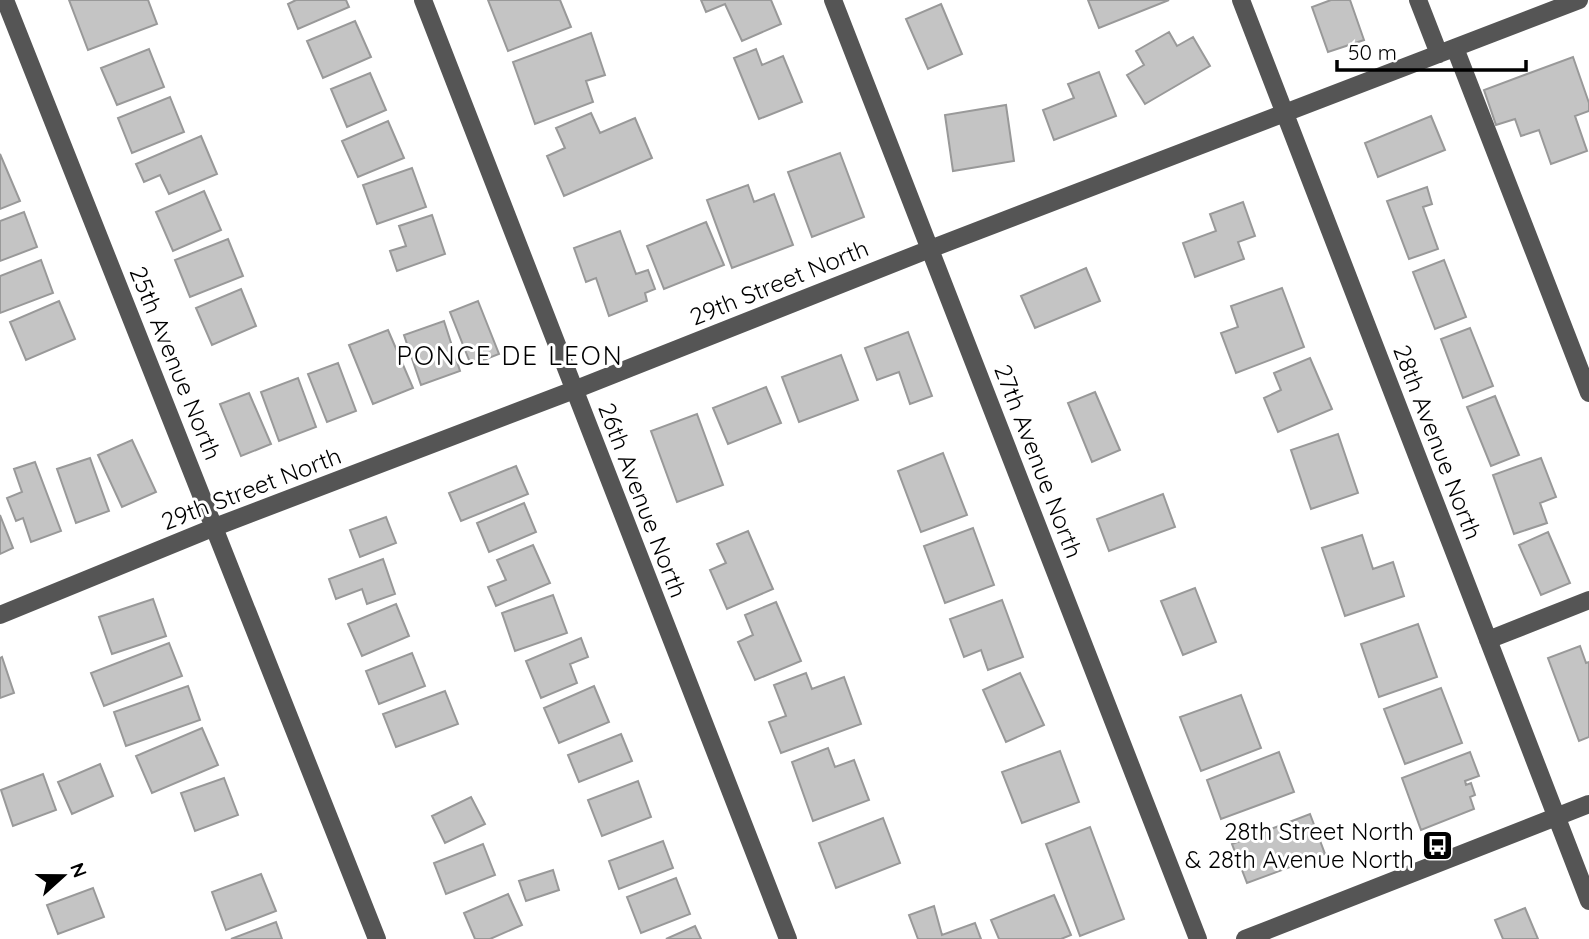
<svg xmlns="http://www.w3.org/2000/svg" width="1589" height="939" font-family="Quicksand,sans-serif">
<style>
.building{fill:#c4c4c4;stroke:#999;stroke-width:2}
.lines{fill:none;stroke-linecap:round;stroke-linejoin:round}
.minor{stroke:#555;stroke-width:18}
.labels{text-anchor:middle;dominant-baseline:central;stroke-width:6;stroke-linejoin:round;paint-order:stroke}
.street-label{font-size:24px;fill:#000;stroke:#fff}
.poi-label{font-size:24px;fill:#000;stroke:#fff;text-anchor:end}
.neighbourhood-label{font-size:26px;letter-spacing:2px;fill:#000;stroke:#fff}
</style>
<rect width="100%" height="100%" fill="#fff"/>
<path class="building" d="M69 0H148L157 24 88 50Z
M296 0H346L349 7 298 29 288 4Z
M488 0H560L571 27 508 51Z
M701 0H771L781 24 742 41 725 4 706 12Z
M1088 0H1169L1099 28Z
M1331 0H1350L1364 40 1328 52 1312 7Z
M941 4 962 54 928 69 906 19Z
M355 21 371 57 323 78 307 41Z
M1169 32 1177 46 1193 37 1210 66 1145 104 1127 75 1144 65 1136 51Z
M591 33 605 75 586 81 593 102 535 124 513 62Z
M149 49 164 87 117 105 101 68Z
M756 49 762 65 783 56 802 102 759 119 734 58Z
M1573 57 1589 103V111L1575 116 1587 151 1551 164 1539 130 1521 136 1515 119 1496 125 1484 90Z
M1099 72 1116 116 1054 140 1043 110 1074 98 1068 84Z
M370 73 386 110 347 127 331 89Z
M170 97 184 132 132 153 118 118Z
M1006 105 1014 161 953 171 945 115Z
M591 113 600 133 635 118 652 158 564 196 547 156 565 148 556 128Z
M1431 116 1445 150 1378 177 1365 143Z
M388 121 404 158 358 177 342 141Z
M201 136 217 174 169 194 160 175 144 182 136 164Z
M840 153 864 217 812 237 788 172Z
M0 154 20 201 0 209Z
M412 168 426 207 377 224 363 185Z
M748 185 754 202 774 194 793 245 732 268 707 200Z
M1427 187 1432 204 1423 207 1438 249 1409 259 1387 201Z
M204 191 221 230 173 251 156 212Z
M1243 202 1255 236 1238 242 1244 259 1195 277 1183 243 1216 231 1210 214Z
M24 212 37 247 0 261V221Z
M432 215 445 254 397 271 390 251 406 246 399 226Z
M706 222 724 265 664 289 647 246Z
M620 231 636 274 648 270 655 289 645 293 647 301 609 316 596 278 586 282 574 248Z
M228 239 243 276 190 297 175 260Z
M41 260 53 293 0 313V276Z
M1444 260 1466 317 1435 329 1413 272Z
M1086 268 1100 301 1035 328 1021 296Z
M1282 288 1304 347 1236 373 1221 333 1238 327 1231 306Z
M241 289 256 326 212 345 196 308Z
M59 301 75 339 26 360 10 322Z
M478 301 499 354 471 365 450 312Z
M444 321 460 371 421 385 404 335Z
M1470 328 1493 386 1463 398 1441 339Z
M388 330 413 388 373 404 349 345Z
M908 332 932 396 910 404 899 372 877 380 865 348Z
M841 355 858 400 799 422 782 377Z
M1310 358 1332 409 1278 432 1264 398 1281 390 1274 373Z
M338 363 356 411 327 422 308 374Z
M298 378 316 427 279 441 261 392Z
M766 387 781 423 728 444 713 408Z
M1095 392 1120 450 1092 462 1068 403Z
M249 393 271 444 241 456 220 404Z
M1495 396 1519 455 1491 466 1467 407Z
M697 414 723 485 677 502 651 431Z
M1338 434 1358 493 1311 509 1291 450Z
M132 440 156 492 122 507 98 455Z
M943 453 967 515 921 532 898 471Z
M90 458 109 511 76 523 57 469Z
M1541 458 1556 497 1540 503 1547 523 1514 534 1493 475Z
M35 462 61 531 31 542 23 518 16 521 7 498 22 492 14 469Z
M516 466 528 494 461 521 449 493Z
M1163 494 1175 527 1109 551 1097 519Z
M524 503 536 532 489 552 477 523Z
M0 515 13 548 0 554Z
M386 517 396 543 360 557 350 530Z
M973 528 994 585 945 603 924 546Z
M748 531 773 589 727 609 710 570 726 563 717 544Z
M1548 532 1570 583 1541 595 1519 545Z
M1362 535 1373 569 1393 562 1404 596 1345 616 1322 548Z
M533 545 550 583 496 606 488 587 506 580 497 560Z
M383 559 395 594 367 604 362 589 336 599 329 579Z
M1195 588 1216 642 1183 655 1161 601Z
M553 595 567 633 515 651 502 613Z
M153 599 166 636 112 654 99 617Z
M1002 600 1023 657 988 670 981 650 964 657 950 619Z
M776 602 801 661 755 680 738 642 753 635 745 615Z
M396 604 409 636 362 656 348 624Z
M1418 624 1437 677 1379 697 1361 644Z
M581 638 588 657 570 664 577 683 541 698 526 661Z
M169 643 182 676 104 706 91 673Z
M1580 646 1586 663 1589 662V737L1579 741 1548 658Z
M412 653 425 686 379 704 366 671Z
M2 657 14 693 0 698V658Z
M806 673 812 689 844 677 861 724 781 753 769 722 786 716 774 685Z
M1020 673 1044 725 1006 742 983 690Z
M188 686 200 720 126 746 114 712Z
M594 686 609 722 559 743 544 708Z
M1441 688 1462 743 1405 764 1384 709Z
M445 691 458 724 396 747 383 714Z
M1241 695 1261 748 1201 771 1180 717Z
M202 728 218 765 152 793 136 756Z
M621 734 632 761 579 782 568 755Z
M828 748 835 767 854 760 869 800 813 821 792 762Z
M1060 751 1079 802 1022 823 1002 772Z
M1279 752 1294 792 1221 819 1207 780Z
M1470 752 1479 776 1465 781 1466 785 1471 783 1475 795 1470 797 1474 809 1421 830 1402 778Z
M100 764 113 796 72 814 58 782Z
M43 774 56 810 13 826 1 790Z
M224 778 238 815 195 831 181 793Z
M638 781 651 817 602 836 588 800Z
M471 797 485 824 445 843 432 816Z
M1310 814 1325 854 1247 883 1232 844Z
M883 818 900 863 836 888 819 843Z
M1090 827 1124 919 1080 936 1046 844Z
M663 841 673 868 619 889 609 861Z
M483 844 495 875 446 894 434 863Z
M553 870 559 890 526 901 519 881Z
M261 874 276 911 226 930 212 892Z
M676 878 690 914 641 933 627 897Z
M93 888 104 917 58 934 47 905Z
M508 894 522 925 490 939H475L464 913Z
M1054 895 1071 935 1061 939H999L991 920Z
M934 906 942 935 975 923 981 939H918L909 915Z
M1525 908 1538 939H1503L1495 920Z
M276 922 282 939H231Z
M695 926 701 939H666Z"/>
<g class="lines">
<path class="minor" d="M5 0 377 939
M423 0 788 939
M833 0 1198 939
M1241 0 1589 901
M1418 0 1439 54
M1455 48 1589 393
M0 615 215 527 574 390 930 249 1579 0
M1488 640 1589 600
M1245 939 1589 804"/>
</g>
<defs>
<symbol id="bus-square" viewBox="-11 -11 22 22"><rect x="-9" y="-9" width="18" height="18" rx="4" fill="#000" stroke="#fff"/><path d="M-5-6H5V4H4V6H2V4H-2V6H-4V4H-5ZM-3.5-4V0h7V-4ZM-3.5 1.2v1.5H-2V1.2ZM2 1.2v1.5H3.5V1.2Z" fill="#fff"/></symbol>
</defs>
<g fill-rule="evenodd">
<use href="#bus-square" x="1420" y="828" width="35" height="35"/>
</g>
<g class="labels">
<g class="street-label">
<text transform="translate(779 282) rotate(-22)">29th Street North</text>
<text transform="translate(176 363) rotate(68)">25th Avenue North</text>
<text transform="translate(1438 442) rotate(69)">28th Avenue North</text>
<text transform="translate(1039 461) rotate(69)">27th Avenue North</text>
<text transform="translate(251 488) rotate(-21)">29th Street North</text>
<text transform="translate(643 500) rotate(69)">26th Avenue North</text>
</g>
<g class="poi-label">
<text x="1414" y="831">28th Street North<tspan x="1414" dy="28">&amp; 28th Avenue North</tspan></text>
</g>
<g class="neighbourhood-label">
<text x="510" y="355">PONCE DE LEON</text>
</g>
</g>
<g transform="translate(63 876) rotate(69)" stroke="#ffffff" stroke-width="5" paint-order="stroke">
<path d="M0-5L12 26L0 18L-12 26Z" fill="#000000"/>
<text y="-10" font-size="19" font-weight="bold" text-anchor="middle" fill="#000000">N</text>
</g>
<path d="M1337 60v10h189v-10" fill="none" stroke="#000000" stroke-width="3.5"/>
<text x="1348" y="60" font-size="21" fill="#000000" stroke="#ffffff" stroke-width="5" paint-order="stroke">50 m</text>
</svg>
